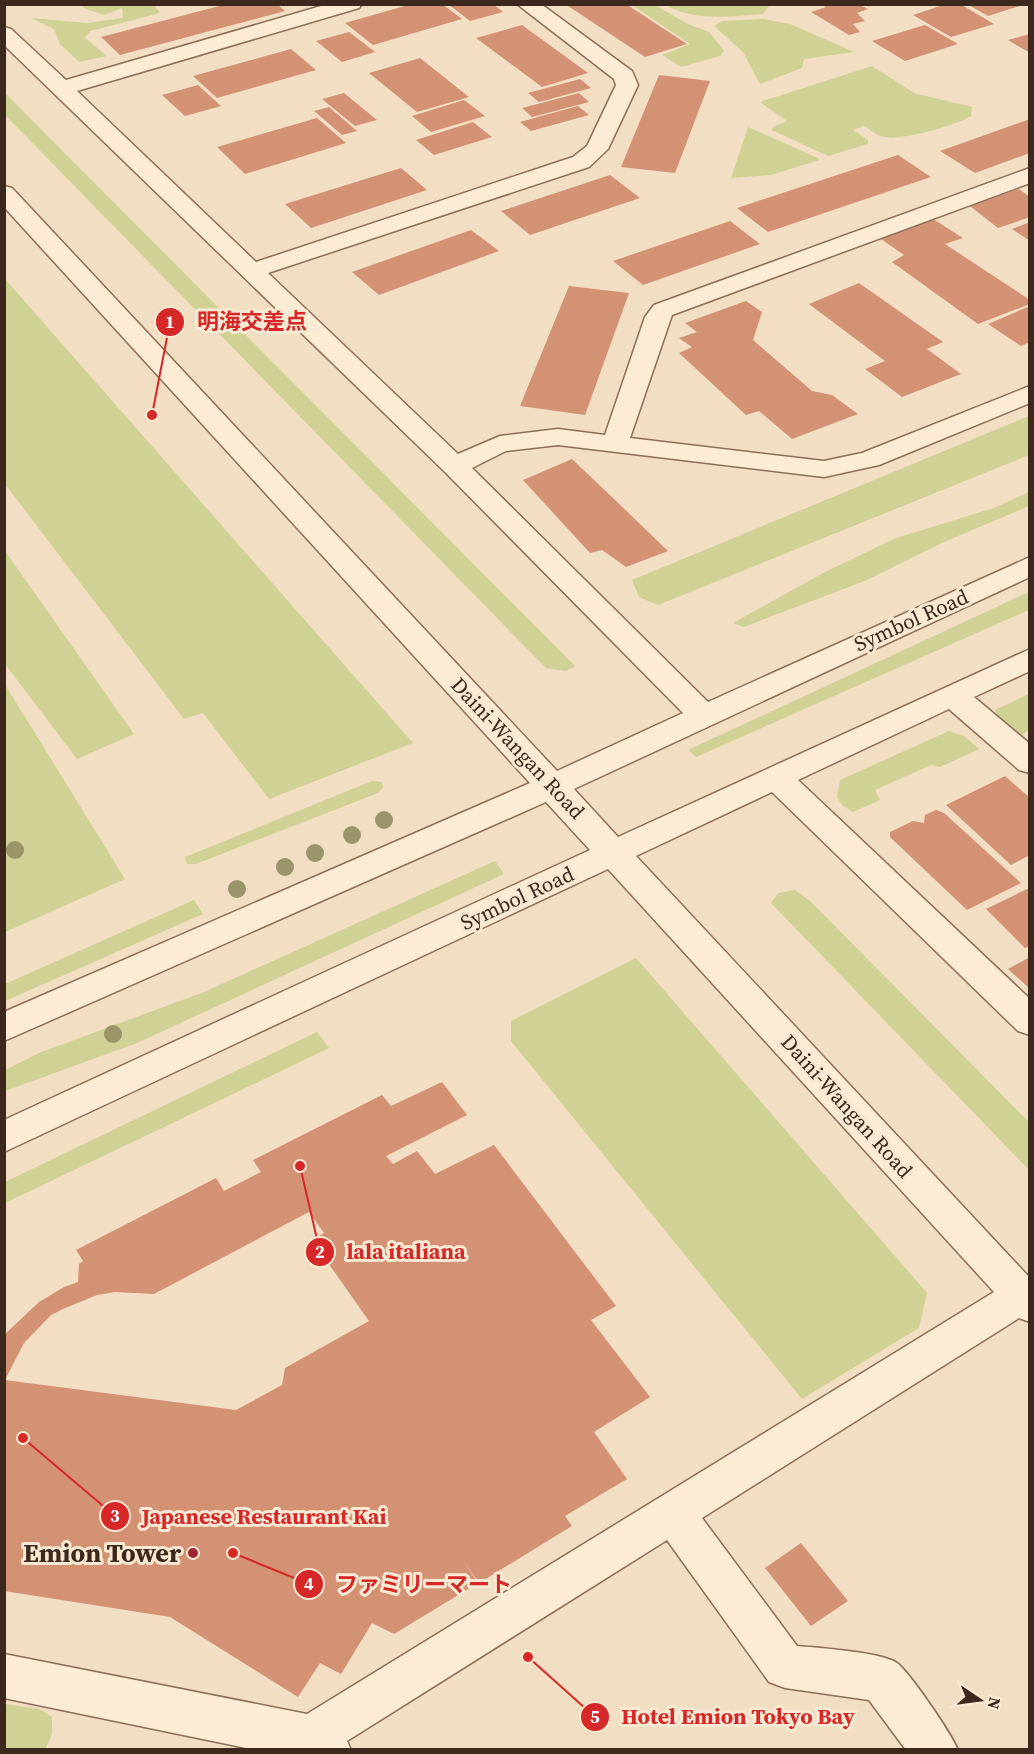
<svg xmlns="http://www.w3.org/2000/svg" width="1034" height="1754" font-family="'Source Serif 4','Noto Sans JP',serif">
<style>
.green{fill:#d0d194}
.building{fill:#d39274;fill-rule:evenodd}
.lines{fill:none;stroke-linecap:round;stroke-linejoin:round}
.minor-casing{stroke:#8d6e57;stroke-width:3}
.minor{fill:#fcecd6;fill-rule:evenodd}
.tree{fill:#9a9569}
.poi-dot{fill:#a12230;stroke:#f8e9d2;stroke-width:2}
.labels{text-anchor:middle;dominant-baseline:central;stroke-width:6;stroke-linejoin:round;paint-order:stroke}
.street-label{font-size:21px;fill:#3c281d;stroke:#f8e9d2}
.near-poi-label{font-size:26px;font-weight:bold;fill:#3c281d;stroke:#f8e9d2;text-anchor:end}
.leader{fill:none;stroke:#d62828;stroke-width:2}
.callout-dot{fill:#d62828;stroke:#f8e9d2;stroke-width:2}
.mark-label{font-size:18px;text-anchor:middle;font-weight:bold;fill:#fff}
.callout-label{font-size:22px;text-anchor:middle;font-weight:bold;fill:#d62828;stroke:#f8e9d2;stroke-width:6;stroke-linejoin:round;paint-order:stroke}
</style>
<rect width="100%" height="100%" fill="#f2dec2"/>
<path class="green" d="M82 4 154 5 160 13 90 31 85 38 107 56 79 62 60 44 54 29 31 18 87 23 123 18 122 8 104 15 84 8Z
M632 5H655L688 24 709 32 724 51 720 56 681 67 662 55 690 44Z
M666 5H770L763 14C730 16 695 22 666 5Z
M763 19 790 24 854 52 804 59 802 68 760 84 743 52 714 26 722 21Z
M872 66 914 93 972 107 971 116C957 125 900 141 885 137 877 136 871 130 864 126L853 130 868 140V144L828 156 772 130 773 127 787 121 760 102Z
M4 93H5L575 666 566 671 546 668 5 115Z
M748 127 818 158 819 160 771 175 731 178Z
M5 279 413 743 269 799 203 713 184 719 5 484Z
M1029 416V455L658 605 639 597 632 580Z
M1029 492V506L944 542 867 580 744 627 733 623 825 572 896 538 994 508Z
M4 551H5L134 734 77 759 5 664Z
M1029 592V610L696 757 688 750Z
M4 683 125 879 5 932H4Z
M1029 694V730L1020 736 999 719 995 710Z
M949 731 964 736 979 749 940 767 931 765 875 790 880 800 853 812 842 805 837 797 840 780Z
M372 781 382 782 383 787 378 793 196 864H187L185 857Z
M495 861 504 874 137 1043 5 1091V1070L39 1053 204 992Z
M795 890 810 901 1029 1122V1170L771 903 778 893Z
M194 900 203 914 5 1001V984Z
M636 958 927 1293 919 1328 802 1399 511 1041V1021Z
M317 1032 329 1048 5 1203V1182Z
M5 1704 40 1709 52 1717V1734L46 1748 5 1749Z"/>
<path class="building" d="M227 4H277L285 11 120 55 101 37Z
M412 4H442L462 19 373 45 345 23Z
M448 4H493L503 12 470 21Z
M565 4H626L687 44 645 57Z
M821 4H865L862 6 868 9 857 13 865 21 853 24 860 32 849 35 811 12 826 7Z
M946 4H960L994 24 951 37 913 15Z
M967 4H1022L1023 5 988 16Z
M522 25 588 73 542 87 476 38Z
M925 25 958 44 905 61 872 41Z
M349 32 375 52 342 62 316 41Z
M1030 34V53L1008 40Z
M291 49 316 70 217 98 193 76Z
M420 58 469 97 417 112 369 73Z
M659 75 710 81 675 173 621 167Z
M580 79 591 88 539 102 528 93Z
M198 85 221 106 185 116 162 95Z
M344 93 377 120 355 126 322 99Z
M579 93 589 102 532 117 522 108Z
M464 100 485 116 431 132 412 116Z
M578 106 589 115 531 131 520 122Z
M329 107 357 131 342 135 314 111Z
M317 118 346 143 245 174 217 147Z
M1030 119V153L975 173 940 151Z
M473 122 492 137 434 155 416 140Z
M898 155 931 177 768 232 737 208Z
M401 168 427 190 311 228 285 204Z
M610 175 640 198 530 235 501 211Z
M1019 189 1030 197V217L998 228 970 206Z
M933 219 963 238 945 244 1030 300V304L978 324 892 262 904 255 881 239Z
M730 221 760 244 643 285 613 261Z
M1030 222V241L1012 229Z
M471 230 499 251 379 295 352 272Z
M859 283 943 342 927 349 961 374 902 397 865 369 885 361 809 304Z
M569 286 629 293 585 415 520 406Z
M746 301 762 312 753 340 812 391 832 395 858 414 792 439 759 411 746 415 679 353 692 347 679 338 697 332 685 323Z
M1030 306V342L1021 346 988 324Z
M572 459 615 500 668 551 626 567 602 550 590 553 523 480Z
M1005 776 1030 798V855L1011 865 946 805Z
M936 810 944 813 1021 883 967 910 890 837V832L913 821 924 823 925 815Z
M1027 889 1030 891V946L1025 948 986 909Z
M1030 957V989L1008 969Z
M442 1082 467 1115 386 1156 393 1164 417 1151 435 1174 494 1145 616 1306 591 1320 650 1397 594 1432 627 1479 565 1516 572 1526 479 1583 462 1559 478 1583 394 1634 372 1623 341 1674 320 1663 298 1697 170 1617 4 1591V1335L39 1302 64 1287 78 1282 79 1264 83 1261 76 1250 216 1178 224 1191 261 1172 253 1160 382 1095 391 1106ZM309 1212 324 1233 312 1240 369 1321 285 1368 282 1385 236 1410 5 1380 24 1343 51 1315 63 1309 97 1295 115 1292 154 1294Z
M801 1543 848 1601 811 1626 765 1568Z"/>
<g class="lines">
<defs>
<path id="minor" d="M328 4H362L359 8 77 91 256 262 573 157 587 146 616 85 614 79 517 4H541L632 71 638 85 608 149 589 167 268 273 458 454 500 436 558 429 605 435 645 317 654 305 1030 168V183L672 315 630 438 824 461 862 453 1030 386V403L879 465 824 477 558 445 506 451 472 468 708 702 1030 557V577L574 789 618 837 1030 649V671L974 697 1030 744V773L1019 770 949 709 798 780 1030 999V1035L1018 1031 772 792 636 856 1030 1278V1322L1019 1318 702 1518 797 1646C819 1648 881 1652 897 1663 910 1673 951 1733 958 1750H906L869 1700 785 1688 769 1682 667 1540 347 1741 351 1750H256L4 1698V1654L307 1714 994 1292 608 869 4 1152V1120L590 850 546 802 4 1041V1012L530 783 4 207V186L12 188 557 771 683 713 445 472 4 45V27L11 29 66 80Z"/>
</defs>
<use href="#minor" class="minor-casing"/>
<use href="#minor" class="minor"/>
</g>
<g class="tree">
<circle cx="384" cy="820" r="9"/>
<circle cx="352" cy="835" r="9"/>
<circle cx="15" cy="850" r="9"/>
<circle cx="315" cy="853" r="9"/>
<circle cx="285" cy="867" r="9"/>
<circle cx="237" cy="889" r="9"/>
<circle cx="113" cy="1034" r="9"/>
</g>
<circle class="poi-dot" cx="193" cy="1553" r="6"/>
<g class="labels">
<g class="street-label">
<text transform="translate(911 620) rotate(-24)">Symbol Road</text>
<text transform="translate(518 748) rotate(47)">Daini-Wangan Road</text>
<text transform="translate(517 898) rotate(-25)">Symbol Road</text>
<text transform="translate(847 1106) rotate(48)">Daini-Wangan Road</text>
</g>
<g class="near-poi-label">
<text x="181" y="1553">Emion Tower</text>
</g>
</g>
<path class="leader" d="M152 415L170 322M300 1166L320 1252M23 1438L115 1516M233 1553L309 1584M528 1657L595 1717"/>
<g class="callout-dot">
<circle cx="152" cy="415" r="6"/>
<circle cx="300" cy="1166" r="6"/>
<circle cx="23" cy="1438" r="6"/>
<circle cx="233" cy="1553" r="6"/>
<circle cx="528" cy="1657" r="6"/>
<circle cx="170" cy="322" r="15"/>
<circle cx="320" cy="1252" r="15"/>
<circle cx="115" cy="1516" r="15"/>
<circle cx="309" cy="1584" r="15"/>
<circle cx="595" cy="1717" r="15"/>
</g>
<g class="mark-label">
<text x="170" y="328">1</text>
<text x="320" y="1258">2</text>
<text x="115" y="1522">3</text>
<text x="309" y="1590">4</text>
<text x="595" y="1723">5</text>
</g>
<g class="callout-label">
<text x="252" y="329">明海交差点</text>
<text x="406" y="1259">lala italiana</text>
<text x="264" y="1524">Japanese Restaurant Kai</text>
<text x="424" y="1592">ファミリーマート</text>
<text x="738" y="1724">Hotel Emion Tokyo Bay</text>
</g>
<rect width="1034" height="1754" fill="none" stroke="#3c281d" stroke-width="12"/>
<g transform="translate(980 1700) rotate(103)" stroke="#f8e9d2" stroke-width="4.5" paint-order="stroke">
<path d="M0-4.5L10 22L0 15L-10 22Z" fill="#3c281d"/>
<text y="-9" font-size="16" font-weight="bold" text-anchor="middle" fill="#3c281d">N</text>
</g>
</svg>
